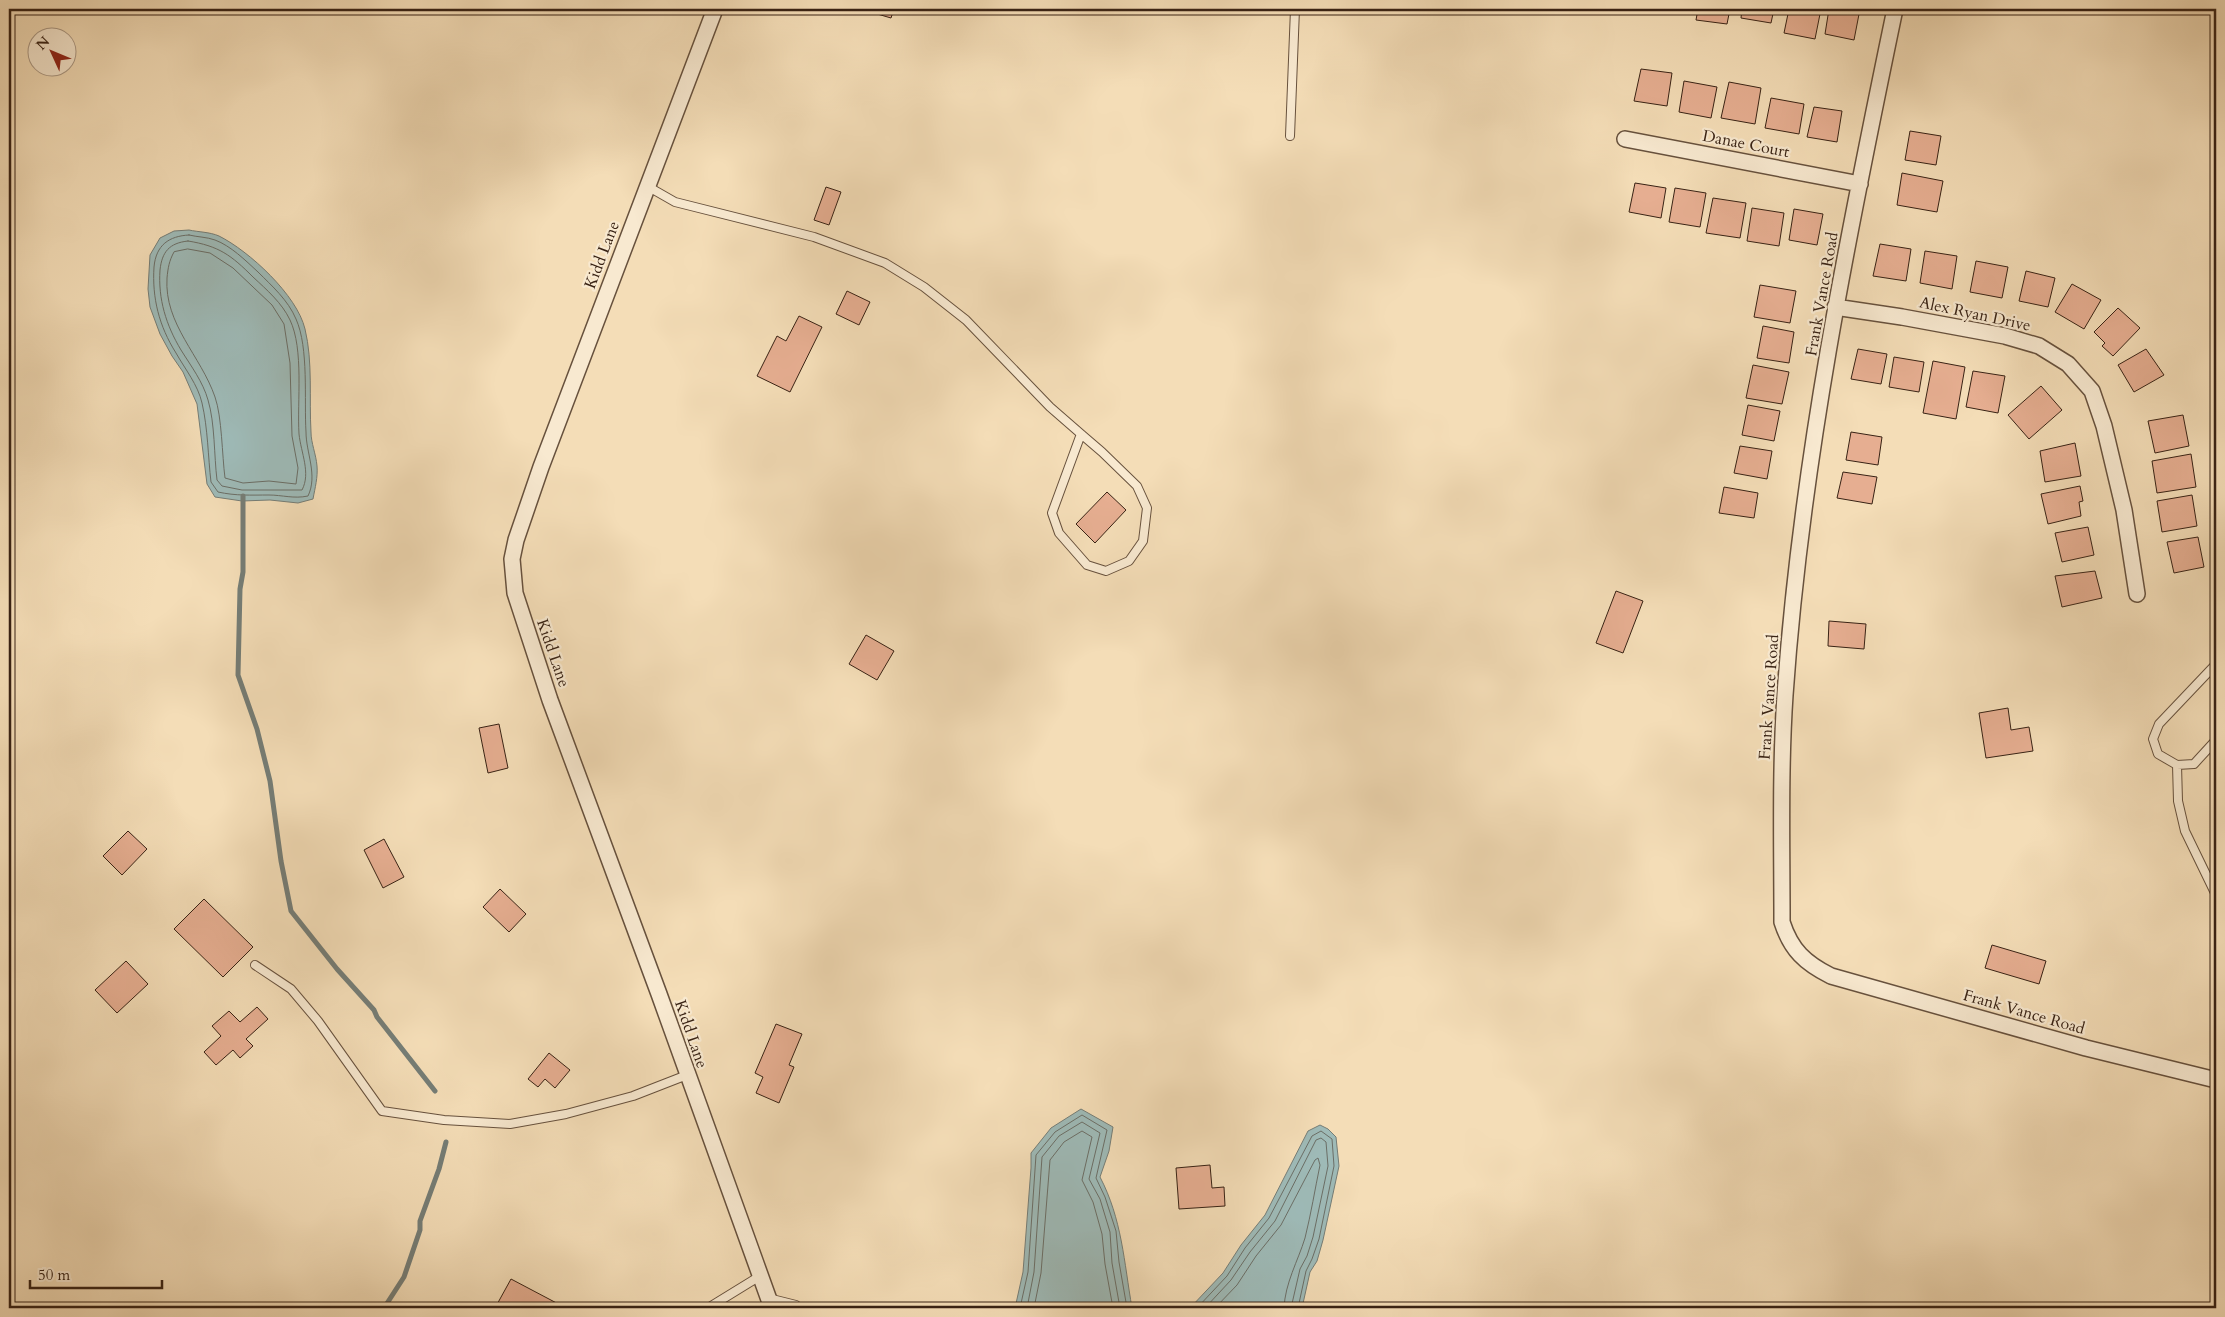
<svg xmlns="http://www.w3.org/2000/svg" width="2225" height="1317" font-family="Cardo,serif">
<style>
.water{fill:#9ebab7;stroke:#757d76}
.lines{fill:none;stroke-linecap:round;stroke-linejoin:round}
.shore{stroke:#6b6e66;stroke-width:1}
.stream{stroke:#757d76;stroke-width:5}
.building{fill:#e6ae91;stroke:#382214}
.service-casing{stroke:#67513d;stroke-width:10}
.minor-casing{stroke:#67513d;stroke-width:18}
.service{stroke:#f8e9d0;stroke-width:8}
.minor{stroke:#f8e9d0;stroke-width:15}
.labels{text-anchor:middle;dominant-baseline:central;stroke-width:4.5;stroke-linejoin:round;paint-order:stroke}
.street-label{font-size:16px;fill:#382214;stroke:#f8e9d0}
</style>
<rect width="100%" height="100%" fill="#f4ddb7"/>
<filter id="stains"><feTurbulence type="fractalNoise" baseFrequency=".004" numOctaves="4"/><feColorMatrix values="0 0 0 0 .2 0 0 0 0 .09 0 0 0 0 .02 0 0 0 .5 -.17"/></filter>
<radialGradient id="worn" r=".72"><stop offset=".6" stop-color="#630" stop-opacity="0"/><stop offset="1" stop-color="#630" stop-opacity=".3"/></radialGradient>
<path class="water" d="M189 230C198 232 210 232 219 236 249 251 297 295 305 329 313 362 309 398 311 432 311 443 316 454 317 466 318 477 315 488 313 499L298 503 270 500 242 501 215 497 207 484 197 404 183 372 172 356 160 334 150 307 148 289 150 255 160 238 174 231Z
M1081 1109 1113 1127 1109 1151 1100 1177C1122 1219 1124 1262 1132 1308H1015L1023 1272 1031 1168V1153L1051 1128Z
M1320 1125 1328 1129 1336 1137 1339 1166 1323 1240 1317 1261 1310 1272 1302 1308H1190L1223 1273 1241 1245 1265 1215 1308 1131Z"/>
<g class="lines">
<path class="shore" d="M189 235C197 237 207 237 215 240 231 246 245 260 258 272 272 286 288 300 296 319 309 348 304 400 306 432 306 453 318 475 308 496 294 499 282 495 269 495 251 495 236 496 218 492L211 482C208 457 208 429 202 403 198 385 185 369 176 353 159 326 152 298 154 267 156 245 169 236 189 235Z
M188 241C219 246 231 255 253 277 267 290 282 303 290 320 304 349 297 402 299 434 301 453 311 473 302 490H242L222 486 217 480C214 456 215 423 208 400 203 382 191 366 181 350 166 325 158 299 160 270 162 252 169 243 188 241Z
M188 249 210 253 233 268 272 305 284 324 290 363 292 436 298 468 296 484 269 481 243 483 225 478C222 455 222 417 215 397 201 356 164 324 167 278 168 268 169 261 174 252Z
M1020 1308 1028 1272 1036 1155 1055 1132 1082 1115 1107 1130 1096 1178 1105 1197 1116 1231 1119 1262 1127 1308
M1027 1308 1034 1272 1042 1157 1059 1136 1082 1122 1100 1133 1089 1179 1100 1199 1110 1232 1112 1263 1120 1308
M1034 1308 1041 1273 1050 1160 1064 1142 1082 1131 1092 1137 1082 1180 1093 1202 1102 1234 1105 1264 1113 1308
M1197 1308 1227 1276 1245 1248 1269 1218 1312 1136 1321 1131 1332 1139 1334 1166 1319 1239 1312 1259 1306 1271 1298 1308
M1205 1308 1231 1280 1250 1252 1275 1221 1316 1140 1321 1138 1326 1142 1328 1166 1313 1237 1307 1256 1300 1269 1291 1308
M1215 1308 1237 1285 1256 1256 1281 1225 1315 1160 1318 1158 1320 1165C1315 1189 1311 1214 1305 1238 1298 1261 1285 1283 1284 1308"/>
<path class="stream" d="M243 496V572L240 589 238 675 257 729 270 781 281 861 291 911 337 969 374 1010 377 1017 435 1091
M384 1308 404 1277 420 1230V1221L439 1169 446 1142"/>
</g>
<path class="building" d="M876 9H894L891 18 874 13Z
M1698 9H1730L1727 24 1696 20Z
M1742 9H1774L1771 23 1741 18Z
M1789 9H1821L1815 39 1784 33Z
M1829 9H1860L1854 40 1825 34Z
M1641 69 1672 73 1667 106 1634 101Z
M1684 81 1717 87 1711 118 1679 112Z
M1729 82 1761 88 1755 124 1721 118Z
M1771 98 1804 104 1799 134 1765 128Z
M1814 107 1842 111 1837 142 1807 137Z
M1910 131 1941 136 1936 165 1905 160Z
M1902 173 1943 181 1937 212 1897 205Z
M1635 183 1666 188 1661 218 1629 212Z
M826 187 841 192 829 225 814 220Z
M1675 188 1706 193 1700 227 1669 222Z
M1713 198 1746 203 1740 238 1706 233Z
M1752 208 1784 213 1779 246 1747 241Z
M1794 209 1823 214 1817 245 1789 240Z
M1880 244 1911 249 1906 281 1873 276Z
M1925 251 1957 256 1952 289 1920 283Z
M1976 261 2008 267 2002 298 1970 292Z
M2026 271 2055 278 2048 307 2019 301Z
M2072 284 2101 300 2084 329 2055 312Z
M1760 285 1796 291 1790 323 1754 317Z
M847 291 870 302 859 325 836 314Z
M2118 308 2140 328 2113 356 2102 346 2105 343 2094 332Z
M799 316 822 327 790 392 757 376 777 336 786 341Z
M1763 326 1794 332 1789 363 1757 358Z
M1858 349 1887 354 1881 384 1851 379Z
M2146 349 2164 375 2134 392 2118 365Z
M1894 357 1924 362 1919 392 1889 387Z
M1933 361 1965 367 1956 419 1923 413Z
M1753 365 1789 372 1782 404 1746 398Z
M1973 371 2005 376 1998 413 1966 407Z
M2041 386 2062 410 2029 439 2008 415Z
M1748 405 1780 411 1774 441 1742 435Z
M2183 415 2189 446 2155 453 2148 421Z
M1851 432 1882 437 1878 465 1846 460Z
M2075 443 2081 476 2045 482 2040 451Z
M1740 446 1772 451 1767 479 1734 473Z
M2191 454 2196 487 2157 493 2152 461Z
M1843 472 1877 477 1872 504 1837 498Z
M2080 486 2083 501 2079 502 2081 516 2048 524 2041 494Z
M1724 487 1758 493 1754 518 1719 513Z
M1107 492 1126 510 1095 543 1076 524Z
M2192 495 2197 526 2162 532 2157 501Z
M2088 527 2094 555 2062 562 2055 533Z
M2198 537 2204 567 2174 573 2167 542Z
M2095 571 2102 598 2062 607 2055 576Z
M1616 591 1643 601 1623 653 1596 643Z
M1829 621 1866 624 1864 649 1828 646Z
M866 635 894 651 877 680 849 664Z
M2008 708 2011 730 2029 727 2033 751 1986 758 1979 713Z
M499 724 508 768 488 773 479 728Z
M128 831 147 849 122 875 103 856Z
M384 839 404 877 383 888 364 850Z
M500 889 526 914 509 932 483 907Z
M204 899 253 947 223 977 174 929Z
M1992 945 2046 961 2039 984 1985 968Z
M126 961 148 984 117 1013 95 990Z
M257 1007 268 1019 246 1039 253 1046 240 1058 233 1050 216 1065 204 1052 221 1036 212 1026 229 1011 240 1022Z
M776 1024 802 1034 789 1065 794 1067 779 1103 756 1093 763 1077 755 1073Z
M549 1053 570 1070 555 1088 545 1079 538 1087 528 1079Z
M1210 1165 1212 1188 1224 1187 1225 1206 1179 1209 1176 1168Z
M511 1279 566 1308H495Z"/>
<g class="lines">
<defs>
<path id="service" d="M1290 136 1295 9
M647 186 675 202 814 237 885 263 924 287 966 320 1050 407 1081 434 1102 452 1137 486 1147 508 1143 541 1129 561 1106 571 1087 565 1059 533 1052 513 1081 434
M2216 664 2159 724 2153 739 2158 754 2177 765 2194 764 2216 740
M2177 765 2178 801 2185 831 2216 895
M255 965 291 989 318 1021 382 1111 444 1120 510 1124 566 1114 633 1096 687 1075
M768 1298 796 1305 798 1308
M708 1308 760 1276"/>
<path id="minor" d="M715 9 541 467 516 540 512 559 515 593 550 700 659 994 772 1308
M1895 9C1848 235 1801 464 1785 695 1780 770 1782 846 1782 922 1791 950 1805 963 1831 976L2086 1048 2216 1080
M1625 139 1860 184
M1835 307 1902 317 2005 336 2039 346 2068 364 2092 391 2104 426 2124 510 2137 594"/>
</defs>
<use href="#service" class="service-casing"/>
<use href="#minor" class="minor-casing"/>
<use href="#service" class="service"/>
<use href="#minor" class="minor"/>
</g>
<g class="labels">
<g class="street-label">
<text transform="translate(1746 144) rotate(11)">Danae Court</text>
<text transform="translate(602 255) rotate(-69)">Kidd Lane</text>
<text transform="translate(1822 294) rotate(-80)">Frank Vance Road</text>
<text transform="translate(1975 314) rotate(12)">Alex Ryan Drive</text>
<text transform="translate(553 653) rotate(71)">Kidd Lane</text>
<text transform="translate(1769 697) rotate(-86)">Frank Vance Road</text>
<text transform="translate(2024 1012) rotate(16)">Frank Vance Road</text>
<text transform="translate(691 1034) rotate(71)">Kidd Lane</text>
</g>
</g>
<rect width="2225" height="1317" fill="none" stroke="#f4ddb7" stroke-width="30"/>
<rect x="10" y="10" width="2205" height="1297" fill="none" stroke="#382214" stroke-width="2.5"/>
<rect x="15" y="15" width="2195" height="1287" fill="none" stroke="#382214"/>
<g transform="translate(52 52) rotate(314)"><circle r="24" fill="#f8e9d0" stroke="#ab9985"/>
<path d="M0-4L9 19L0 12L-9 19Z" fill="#8f2418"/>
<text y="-8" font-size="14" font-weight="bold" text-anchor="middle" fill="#382214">N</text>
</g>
<path d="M30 1280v8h132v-8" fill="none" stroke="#382214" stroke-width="2.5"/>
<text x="38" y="1280" font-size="15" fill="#382214" stroke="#f8e9d0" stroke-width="4" paint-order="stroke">50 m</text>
<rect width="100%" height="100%" filter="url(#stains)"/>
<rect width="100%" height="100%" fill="url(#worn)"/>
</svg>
